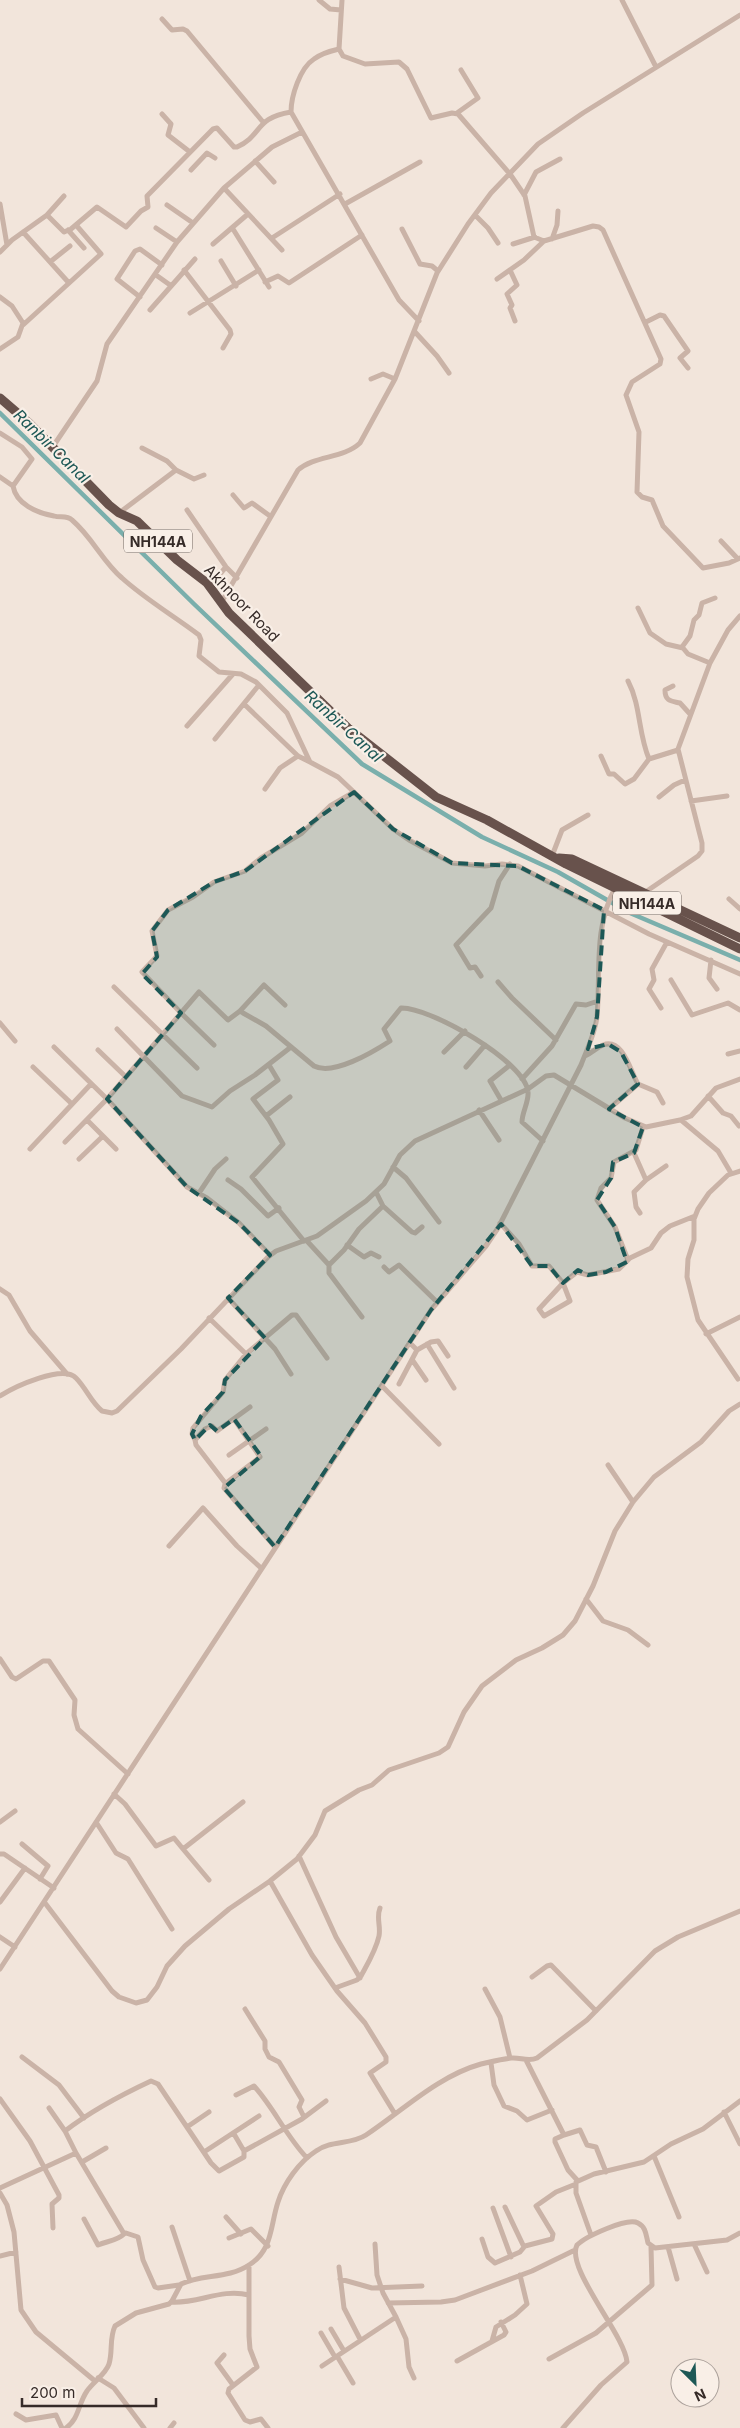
<svg xmlns="http://www.w3.org/2000/svg" width="740" height="2428" font-family="Inter,sans-serif">
<style>
.lines{fill:none;stroke-linecap:round;stroke-linejoin:round}
.canal{stroke:#7aafac;stroke-width:4.5}
.minor{stroke:#cab3a7;stroke-width:5}
.trunk{stroke:#68524c;stroke-width:9}
.marked{fill:#1d5856;fill-opacity:0.2;stroke:#1d5856;stroke-width:4;stroke-dasharray:10 6;stroke-linejoin:round}
.labels{text-anchor:middle;dominant-baseline:central;stroke-width:4.5;stroke-linejoin:round;paint-order:stroke}
.shield{fill:#f9efe7;stroke:#706661;stroke-width:1}
.shield-label{font-size:14px;font-weight:bold;fill:#362b28}
.street-label{font-size:15px;fill:#362b28;stroke:#f9efe7}
.water-label{font-size:16px;font-style:italic;fill:#1d5856;stroke:#f9efe7}
</style>
<rect width="100%" height="100%" fill="#f2e5db"/>
<g class="lines">
<path class="canal" d="M0 413 194 604 362 764 482 837 558 872 630 913 740 960"/>
<path class="minor" d="M319 0 330 9 341 10
M342 0 339 49 343 56 365 64 399 62 407 69 431 118 452 113 458 114 510 174 525 196 534 237 544 241 593 226 599 227 603 230 661 359 660 364 632 382 626 395 639 432 637 492 642 497 652 500 663 526 703 568 729 563 740 558
M622 0 656 67
M162 19 172 30 183 29 187 31 263 122
M339 49C330 51 321 54 314 59 300 68 291 96 291 112L399 300 419 321
M457 113 478 98 461 70
M162 114 171 124 168 135 190 152
M255 161 274 182
M191 170 207 153 215 158
M224 188 282 250
M524 195 536 172 560 159
M0 204 7 245
M345 204 420 162
M167 205 193 223
M47 215 64 196
M475 215 488 228 498 243
M156 228 177 242
M233 229 269 287
M402 229 420 264 432 266 438 271
M68 230 84 248
M23 232 69 283
M272 238 340 194
M552 239 557 225 558 211
M213 244 248 214
M513 244 535 237
M0 252 12 240 47 215 64 232 71 229 97 207 126 227 141 211 148 207 147 196 213 129 217 128 234 147H237C263 135 254 118 291 112
M221 261 236 286
M50 262 70 246
M184 270 230 330 231 334 223 348
M510 270 517 285 507 294 512 305 510 308 515 321
M156 275 170 285
M497 279 524 260 544 241
M265 282 278 276 289 283 362 235
M0 297 12 306 23 323 18 337 0 349
M140 297 117 279 135 251 140 249 162 265
M150 310 195 259
M190 313 259 270
M646 322 660 315 664 316 688 351 680 358 688 368
M23 325 101 254 76 225
M415 332 437 356 449 373
M371 379 383 374 395 379
M0 433 22 447 32 459 13 486C16 504 37 513 54 516 60 518 67 515 72 520 92 537 103 562 122 578 145 599 174 616 199 635L201 640 199 656 219 672 241 674 256 682 287 713 310 762 338 777 393 829 409 840 452 863 485 866 502 864 518 866 649 934 740 974
M52 448 97 381 107 344 177 242 224 188 272 147 302 132
M142 448 167 461 176 470 194 479 204 475
M0 477 13 486
M233 495 244 508 252 503 270 516
M187 510 226 567 237 578
M119 513 176 470
M721 541 737 558
M210 585 226 567
M221 603 298 470C315 455 343 459 360 443L395 379 437 273 468 224 491 193 538 144 583 113 740 15
M638 608 650 633 666 644 683 648 688 654 710 663
M682 647 690 636 694 620 699 615 702 603 715 598
M628 681C641 706 638 733 649 759
M673 686 665 690C665 702 672 701 680 703L690 714
M244 704 298 756 310 762
M187 726 233 674
M215 739 259 685
M601 756 609 774H614L625 784 634 779 649 759 678 750
M265 789 280 768 298 756
M659 797 674 785 685 780
M691 801 727 796
M552 856 562 830 588 815
M644 893 698 856 702 851V843L678 749 710 663 728 630 740 616
M729 899 740 909
M711 960 709 978 717 989
M481 976 475 967 470 968 456 945 491 908 499 881 510 864
M671 980 692 1015 728 1003 740 1010
M498 982 512 998 556 1040
M114 987 197 1068
M661 1008 649 989 654 980 652 969 667 942
M240 1011 264 985 285 1005
M0 1023 15 1041
M117 1029 182 1096 212 1107 230 1091 255 1075 291 1047
M214 1045 181 1013 199 992 228 1020 240 1011 243 1013 266 1026 314 1066C333 1076 373 1052 390 1041L384 1029 401 1008C430 1007 526 1062 528 1092 529 1102 522 1112 522 1122L543 1141
M54 1047 107 1099 65 1142
M98 1050 126 1077
M444 1052 465 1031
M728 1054 740 1051
M585 1056C592 1053 596 1048 603 1045 623 1037 631 1073 638 1084L657 1092 663 1103
M269 1065 278 1080 253 1099 269 1120 283 1144 252 1177 304 1241
M33 1067 72 1104
M466 1067 485 1045
M522 1079 552 1046 576 1004 586 1005 598 1001
M708 1096 723 1113 731 1116 739 1126
M501 1100 490 1081 510 1065
M609 1109 638 1084
M479 1110 499 1140
M266 1116 290 1097
M87 1120 116 1149
M681 1120 718 1151 731 1173
M30 1149 91 1084
M634 1153 646 1180 634 1192 636 1207 640 1213
M79 1159 103 1136
M393 1167 406 1178 439 1222
M228 1180 241 1189 268 1216 279 1208
M646 1180 666 1166
M376 1192 383 1206 412 1232 415 1233 422 1227
M199 1193 215 1169 226 1159
M500 1223 519 1244 532 1266H549L563 1283 577 1272 588 1275 619 1269 630 1258 651 1248 661 1233 670 1226 695 1216
M307 1241 329 1265V1273L362 1317
M347 1245 364 1257 371 1253 379 1257
M270 1255 239 1223 207 1198 187 1187 107 1099 181 1013 142 972 157 956 152 931 168 910 193 897 214 882 245 871 261 858 302 833 330 806 354 792
M628 1260 615 1227 597 1200 601 1188 611 1178 614 1162 636 1150 643 1127
M329 1265 344 1250 359 1229 383 1206
M384 1267 389 1272 399 1265 437 1302
M563 1283 570 1301 544 1316 539 1309Z
M0 1289 9 1295 30 1331 67 1374
M228 1298 275 1349 291 1374
M209 1318 246 1354
M706 1334 740 1317
M410 1343 417 1350 431 1342 438 1341 448 1356
M427 1344 454 1388
M413 1361 426 1380
M738 1379 698 1320 687 1277 688 1259 694 1240V1219L698 1209 709 1193 728 1175 740 1171
M399 1384 417 1350
M382 1386 439 1444
M0 1396C14 1387 63 1364 76 1378 86 1388 91 1402 102 1411L112 1413 117 1411 181 1349 268 1257 276 1251 317 1236 366 1201 384 1184 400 1155 415 1141 528 1089 546 1076 554 1075 625 1118 646 1127 680 1120 691 1116 716 1088 740 1079
M234 1419 260 1457 225 1484 224 1488 275 1547
M195 1440 192 1434 193 1428 223 1392 225 1380 246 1354 292 1315H296L327 1358
M229 1455 266 1429
M608 1465 633 1502
M226 1484 196 1445 195 1440 205 1429 212 1426 217 1431 250 1407
M169 1546 203 1508 237 1546 261 1568
M586 1599 603 1621 628 1630 648 1645
M0 1659 12 1677 16 1679 43 1661H49L75 1700 74 1715 78 1729 128 1774
M114 1794 125 1804 156 1846 174 1838 183 1849 243 1802
M0 1822 15 1811
M96 1822 116 1853 128 1859 172 1929
M22 1844 48 1866 40 1879
M183 1849 209 1880
M0 1854H4L54 1888
M299 1856 336 1937 360 1978
M270 1881 312 1955 337 1991 365 2023 386 2057V2062L370 2073 395 2114
M0 1902 25 1868
M45 1903 112 1991 119 1997 136 2003 147 2000 157 1987 167 1966 185 1946 229 1909 270 1881 297 1859 315 1835 325 1811 359 1790 372 1785 389 1770 439 1753 448 1747 464 1712 482 1686 516 1660 542 1648 563 1635 575 1621 593 1586 615 1531 633 1502 654 1477 701 1442 729 1411 740 1404
M0 1937 15 1947
M0 1969 431 1310 486 1246 498 1228 581 1065C587 1049 595 1034 597 1017 601 972 593 929 615 888
M532 1977 547 1966 551 1965 596 2011
M335 1988 357 1980 361 1976C368 1963 376 1950 379 1936 381 1926 376 1918 380 1908
M485 1989 500 2017 510 2058
M245 2009 265 2041V2049L269 2057 279 2062 302 2100 299 2107 304 2117
M22 2057 59 2085 84 2118
M526 2060 564 2135 555 2139V2142L568 2170 578 2181
M491 2063 494 2085 504 2106 517 2111 527 2120 552 2110
M236 2095 254 2086C274 2108 286 2136 307 2158
M0 2099 30 2141 59 2195V2198L52 2204 53 2228
M49 2108 65 2131
M724 2112 740 2144
M187 2127 209 2112
M234 2134 244 2151
M564 2135 580 2130 587 2145 596 2147 606 2172
M204 2152 259 2116
M76 2153 123 2232 138 2237 143 2260 155 2287 158 2288 179 2285
M654 2156 679 2217
M82 2162 106 2148
M0 2188 76 2153 65 2131C91 2111 121 2095 151 2081L158 2084 211 2163 219 2171 244 2157V2151L302 2119 326 2101
M0 2193 7 2205 14 2232 21 2310 36 2332 95 2381
M505 2207 524 2247
M493 2208 511 2257
M226 2217 241 2234
M84 2219 98 2245C107 2241 117 2241 124 2234
M172 2227 190 2281
M591 2235 576 2193V2182L594 2174 644 2162 671 2144 703 2129 740 2101
M229 2238 251 2229 268 2246
M482 2239 488 2257 495 2263 520 2252 525 2246 552 2239 553 2234 536 2206 556 2192 576 2184
M694 2244 707 2272
M668 2247 677 2279
M0 2256 16 2252
M249 2265V2336L250 2349 257 2367 229 2389 228 2393 245 2420 250 2422 261 2419 268 2428
M339 2267 344 2308 360 2339
M340 2279 372 2288 422 2286
M171 2302C198 2304 221 2288 249 2295
M388 2303 441 2302 455 2300 532 2271 575 2250
M396 2317 406 2339 409 2367 414 2378
M331 2329 344 2351
M321 2333 335 2357
M492 2341 496 2327 515 2315 527 2304 520 2275
M224 2355 217 2363 233 2385
M337 2356 353 2383
M549 2359 596 2333 652 2285 651 2247
M457 2361 504 2335 506 2332 501 2322
M322 2366 396 2317 383 2293 377 2275 375 2244
M98 2378 114 2388 144 2428
M16 2414 26 2420 56 2415 62 2428
M66 2428C79 2419 78 2404 87 2391 92 2383 106 2374 109 2364 113 2351 109 2339 115 2326L136 2313 169 2304 172 2301 181 2284C202 2274 228 2279 249 2265 273 2250 270 2226 278 2202 284 2183 299 2162 316 2151 331 2140 351 2145 366 2135 402 2111 438 2076 481 2064 490 2062 502 2059 511 2058 520 2057 528 2062 537 2058L587 2020 655 1951 678 1937 740 1911
M170 2428 174 2423
M563 2428 601 2385 627 2362C625 2335 565 2268 577 2245 585 2237 627 2217 638 2223 646 2227 646 2235 648 2243L655 2248 727 2240 740 2233"/>
<path class="trunk" d="M0 398 29 423 109 505 119 513 137 521 177 560 207 583 229 613 348 728 436 797 487 820 566 864 740 949
M559 858 572 859 740 938"/>
</g>
<path class="marked" d="M354 792 393 829 452 863 518 866 604 910 597 1017 588 1049 608 1044 621 1052 638 1084 609 1109 643 1127 634 1153 613 1162 611 1178 597 1200 615 1227 627 1262 606 1272 588 1275 578 1270 563 1283 549 1266H532L501 1224 431 1310 275 1547 224 1488 261 1456 234 1419 217 1431 210 1425 195 1440 192 1434 201 1416 223 1392 225 1380 265 1338 228 1298 270 1255 239 1223 187 1187 107 1099 181 1013 142 974 157 957 152 931 168 910 214 882 245 871Z"/>
<g class="labels">
<g class="shield">
<rect x="124" y="529.5" width="68" height="23" rx="4"/>
<rect x="613" y="891.5" width="68" height="23" rx="4"/>
</g>
<g class="shield-label">
<text x="158" y="541">NH144A</text>
<text x="647" y="903">NH144A</text>
</g>
<g class="street-label">
<text transform="translate(242 603) rotate(46)">Akhnoor Road</text>
</g>
<g class="water-label">
<text transform="translate(52 446) rotate(44)">Ranbir Canal</text>
<text transform="translate(344 726) rotate(42)">Ranbir Canal</text>
</g>
</g>
<g transform="translate(695 2383) rotate(156)"><circle r="24" fill="#f9efe7" stroke="#aba19b"/>
<path d="M0-4L9 19L0 12L-9 19Z" fill="#1d5856"/>
<text y="-8" font-size="14" font-weight="bold" text-anchor="middle" fill="#362b28">N</text>
</g>
<path d="M22 2398v8h134v-8" fill="none" stroke="#362b28" stroke-width="2.5"/>
<text x="30" y="2398" font-size="15" fill="#362b28" stroke="#f9efe7" stroke-width="4" paint-order="stroke">200 m</text>
</svg>
